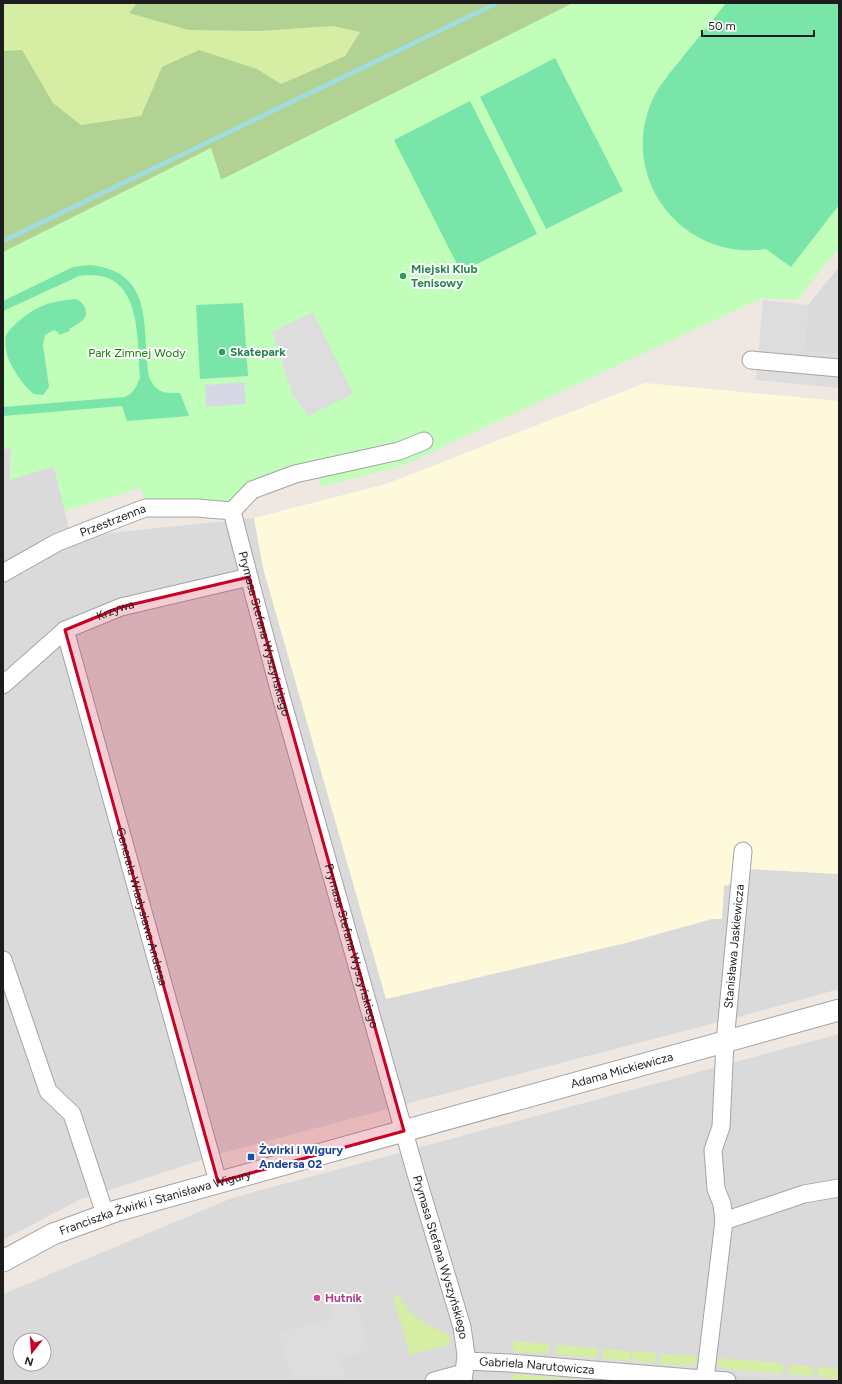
<svg xmlns="http://www.w3.org/2000/svg" width="842" height="1384" font-family="Figtree,sans-serif">
<style>
.residential{fill:#dbdada;fill-rule:evenodd}
.education{fill:#fff9db}
.grass{fill:#d5eea3}
.forest{fill:#b1d293}
.park{fill:#c1feba}
.pitch{fill:#79e5a8}
.parking{fill:#ddd}
.plaza{fill:#d6d9e5}
.lines{fill:none;stroke-linecap:round;stroke-linejoin:round}
.stream{stroke:#9edee1;stroke-width:4.5}
.minor-casing{stroke:#a4a4a4;stroke-width:19}
.tertiary-casing{stroke:#a4a4a4;stroke-width:23}
.minor{stroke:#fff;stroke-width:17}
.tertiary{stroke:#fff;stroke-width:21}
.marked{fill:#ca0024;fill-opacity:0.2;stroke:#ca0024;stroke-width:3;stroke-linejoin:round}
.leisure-dot{fill:#2e9e5b;stroke:#fff;stroke-width:1.5}
.transit-dot{fill:#1a4fb4;stroke:#fff;stroke-width:1.5}
.hotel-dot{fill:#d1479c;stroke:#fff;stroke-width:1.5}
.labels{text-anchor:middle;dominant-baseline:central;stroke-width:4;stroke-linejoin:round;paint-order:stroke}
.leisure-label{font-size:12px;font-weight:bold;fill:#27864d;stroke:#fff;text-anchor:start}
.park-label{font-size:12px;fill:#0f8402;stroke:#fff}
.street-label{font-size:12px;fill:#1d1d1d;stroke:#fff}
.transit-label{font-size:12px;font-weight:bold;fill:#164399;stroke:#fff;text-anchor:start}
.hotel-label{font-size:12px;font-weight:bold;fill:#b23c85;stroke:#fff;text-anchor:start}
</style>
<rect width="100%" height="100%" fill="#efe8e2"/>
<path class="residential" d="M839 267V354L804 351 808 305Z
M11 448 10 479 54 466 71 537 254 518 263 568 712 918 723 905 724 886 733 868 839 874V989L742 1016 530 1071 223 1153 79 1200 3 1240V449Z
M839 1034V1381H3V1294L232 1198ZM20 1340H44V1364H20Z"/>
<path class="education" d="M645 383 839 401V874L733 868 731 884 724 886 722 919H712L626 943 386 999 263 568 254 518 386 484Z"/>
<path class="grass" d="M3 3H137L129 13 260 31 333 26 360 31 345 56 281 84 257 69 162 67 141 116 81 125 53 103 22 51H3Z
M398 1294C401 1299 404 1304 407 1308 417 1321 434 1329 448 1334L451 1344 410 1355 393 1296Z
M514 1341 548 1344 550 1346 548 1353 545 1354 516 1352 514 1350 512 1345Z
M558 1345 597 1348 598 1356 595 1358 559 1355 556 1353V1348Z
M604 1349 630 1351 629 1361 603 1359 602 1354Z
M633 1351 655 1353 656 1356 655 1362 653 1363 631 1361Z
M662 1354 696 1356 699 1359 691 1366 664 1364H661L660 1361V1356Z
M717 1358 780 1363 783 1365V1372L780 1374 724 1369 717 1365 715 1362Z
M790 1365 811 1366 813 1368V1374L811 1376 789 1374 788 1368Z
M820 1367 839 1368V1379L819 1377 817 1375V1369Z
M515 1374 588 1381H512V1376Z"/>
<path class="forest" d="M137 3H573L221 180 214 158 3 286V51L22 50 53 103 81 125 141 116 162 67 199 50 257 69 281 84 345 56 360 32 333 26 260 31 189 30 129 13Z"/>
<path class="park" d="M573 3H839V248L797 300 762 298 404 465 320 487 311 437 315 469 252 490 232 511 150 508 140 488 65 511 54 466 10 480 11 448 3 449V252L211 148 221 180Z"/>
<path class="pitch" d="M726 3H839V205L791 267 766 249C686 261 622 184 649 108 656 88 670 73 682 58 697 39 712 21 726 3Z
M555 58 623 191 546 229 480 97Z
M470 101 537 234 461 272 394 140Z
M90 265C148 271 144 316 147 360 148 372 148 383 159 390 165 394 173 393 180 393L189 416 127 421 122 406 3 416V407L125 397C134 393 137 386 140 377 137 335 142 266 79 276L3 311V301L73 267Z
M76 299C84 302 90 313 83 320 79 324 73 326 69 329L70 331 59 335 58 332 54 330 45 335 43 345 49 387 43 395 34 394C25 388 9 365 7 354 5 348 5 341 6 335 10 329 14 325 19 321 37 305 53 301 76 299Z
M243 303 248 376 200 379 196 305Z"/>
<path class="parking" d="M763 300 808 305 804 351 839 354V388L756 380Z
M313 312 353 394 308 416 292 394 272 332Z
M354 1295 369 1350 341 1358 347 1381H292L279 1333 333 1318 329 1302Z
M556 1353 559 1355 687 1366H691L698 1360 693 1370 557 1359Z
M715 1362 717 1365 724 1369 839 1379V1381H801L726 1375 718 1371 716 1368Z
M529 1370 659 1381H588L528 1375Z"/>
<path class="plaza" d="M244 382 246 404 206 407 205 385Z"/>
<g class="lines">
<path class="stream" d="M3 241 497 3"/>
<defs>
<g id="minor">
<path d="M751 360 839 368"/>
<path id="s1" d="M232 511 249 577 280 693 416 1174 462 1327 466 1355 463 1381"/>
<path d="M232 511 252 490 295 474 399 451 424 441"/>
<path id="s2" d="M3 573 58 542 145 508H197L232 511"/>
<path id="s3" d="M65 630 218 1182"/>
<path id="s4" d="M3 685 65 630 121 607 249 577"/>
<path d="M3 960 48 1091 72 1114 105 1214"/>
<path d="M724 1221 804 1194 839 1188"/>
<path id="s5" d="M466 1361 510 1363 727 1381"/>
<path id="s6" d="M705 1379 724 1221 722 1204 716 1189 713 1150 721 1127 725 1042 743 851"/>
<path d="M434 1381 464 1373"/>
</g>
<g id="tertiary">
<path id="s7" d="M3 1261 53 1234 116 1211 839 1010"/>
</g>
</defs>
<use href="#minor" class="minor-casing"/>
<use href="#tertiary" class="tertiary-casing"/>
<use href="#minor" class="minor"/>
<use href="#tertiary" class="tertiary"/>
</g>
<path class="marked" d="M249 577 404 1131 218 1182 65 630 121 607Z"/>
<g class="leisure-dot">
<circle cx="403" cy="276" r="4"/>
<circle cx="222" cy="352" r="4"/>
</g>
<rect class="transit-dot" x="247" y="1153" width="8" height="8" rx="2"/>
<circle class="hotel-dot" cx="317" cy="1298" r="4"/>
<g class="labels">
<g class="leisure-label">
<text x="411" y="269">Miejski Klub<tspan x="411" dy="14">Tenisowy</tspan></text>
<text x="230" y="352">Skatepark</text>
</g>
<g class="park-label">
<text x="137" y="353">Park Zimnej Wody</text>
</g>
<g class="street-label">
<text stroke="none"><textPath href="#s2" startOffset="122">Przestrzenna</textPath></text>
<text stroke="none"><textPath href="#s4" startOffset="137">Krzywa</textPath></text>
<text stroke="none"><textPath href="#s1" startOffset="127">Prymasa Stefana Wyszyńskiego</textPath></text>
<text stroke="none"><textPath href="#s3" startOffset="287">Generała Władysława Andersa</textPath></text>
<text stroke="none"><textPath href="#s1" startOffset="451">Prymasa Stefana Wyszyńskiego</textPath></text>
<text stroke="none"><textPath href="#s6" startOffset="437">Stanisława Jaskiewicza</textPath></text>
<text stroke="none"><textPath href="#s7" startOffset="649">Adama Mickiewicza</textPath></text>
<text stroke="none"><textPath href="#s7" startOffset="164">Franciszka Żwirki i Stanisława Wigury</textPath></text>
<text stroke="none"><textPath href="#s1" startOffset="775">Prymasa Stefana Wyszyńskiego</textPath></text>
<text stroke="none"><textPath href="#s5" startOffset="71">Gabriela Narutowicza</textPath></text>
</g>
<g class="transit-label">
<text x="259" y="1150">Żwirki i Wigury<tspan x="259" dy="14">Andersa 02</tspan></text>
</g>
<g class="hotel-label">
<text x="325" y="1298">Hutnik</text>
</g>
</g>
<rect width="842" height="1384" fill="none" stroke="#1d1d1d" stroke-width="8"/>
<g transform="translate(32 1352) rotate(197)"><circle r="19" fill="#ffffff" stroke="#a5a5a5"/>
<path d="M0-3L7 15L0 10L-7 15Z" fill="#ca0024"/>
<text y="-6" font-size="11" font-weight="bold" text-anchor="middle" fill="#1d1d1d">N</text>
</g>
<path d="M702 30v6h112v-6" fill="none" stroke="#1d1d1d" stroke-width="2"/>
<text x="708" y="30" font-size="12" fill="#1d1d1d" stroke="#ffffff" stroke-width="3" paint-order="stroke">50 m</text>
</svg>
